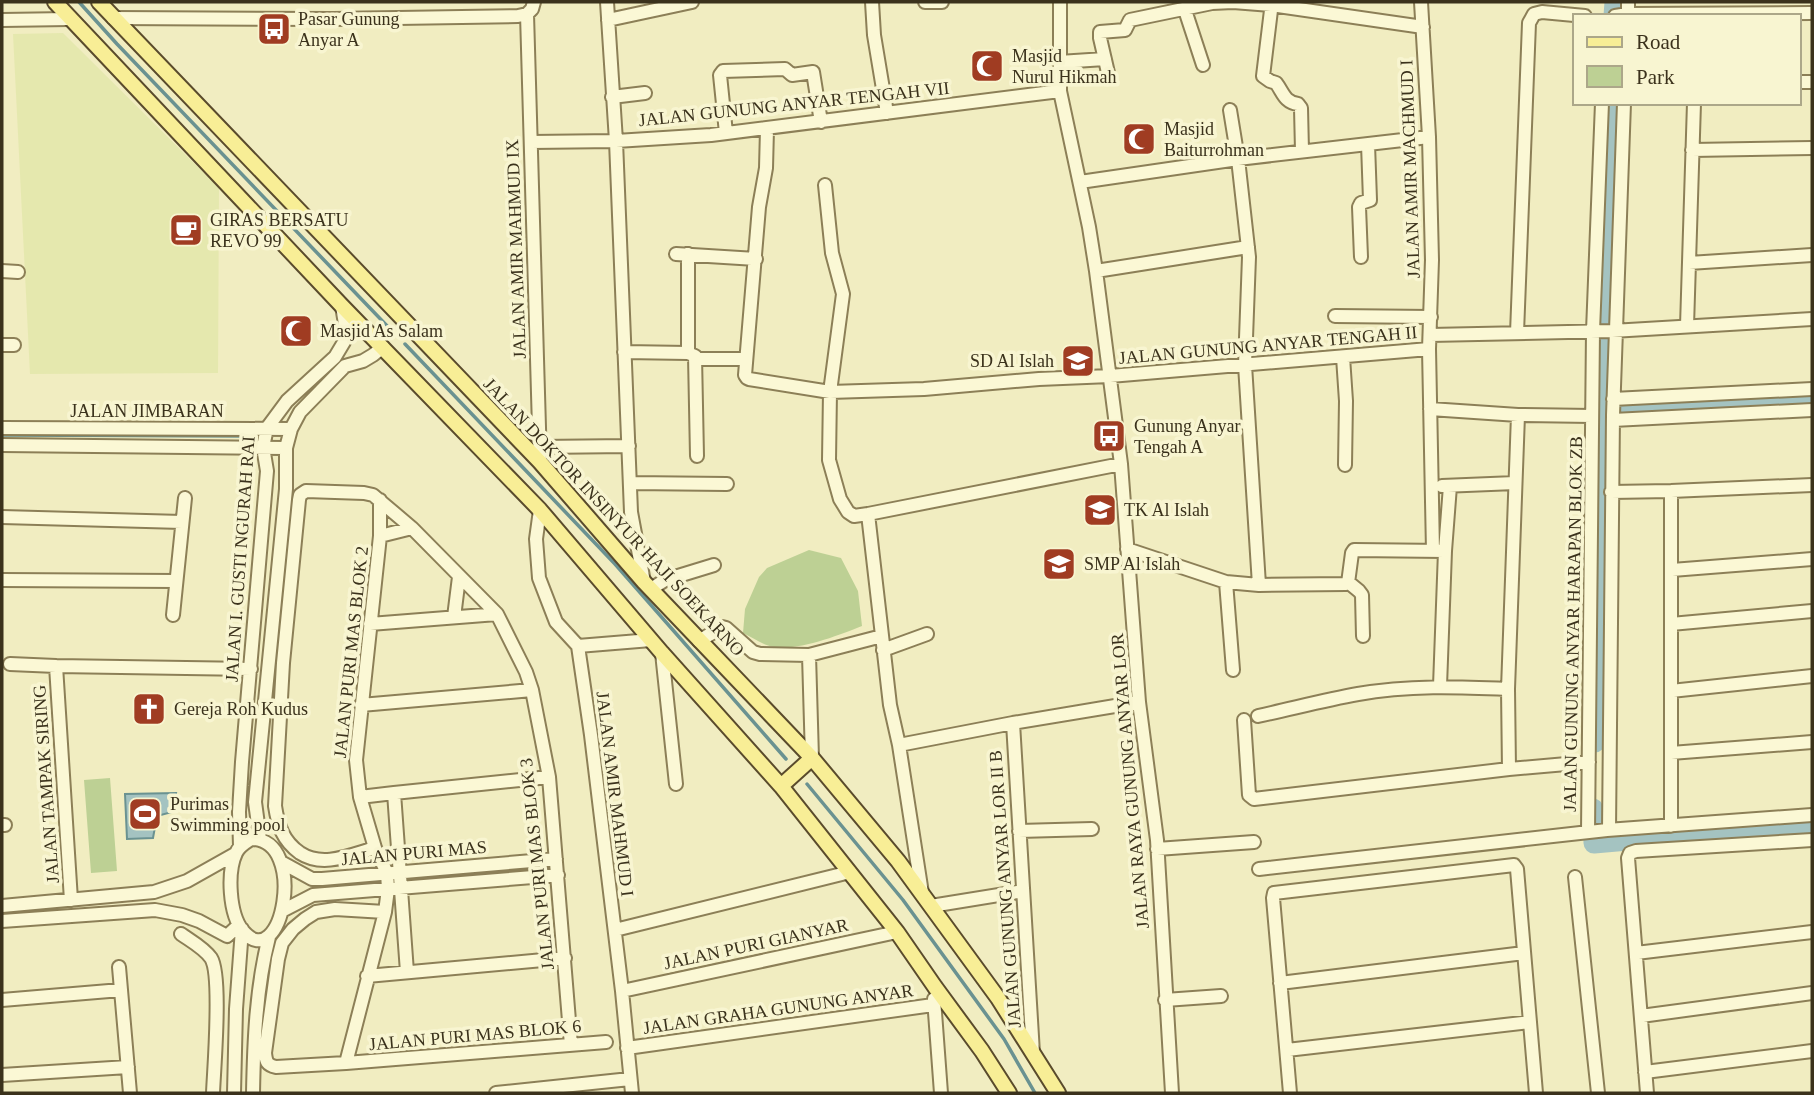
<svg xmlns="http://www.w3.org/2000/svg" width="1814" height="1095" font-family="Georgia,serif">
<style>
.farmland{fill:#e5e8ae}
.green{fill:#bdd094}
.water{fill:#a4c3c1;stroke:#6a9291;stroke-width:2}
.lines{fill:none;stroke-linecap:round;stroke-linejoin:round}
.stream{stroke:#6a9291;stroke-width:3.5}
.river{stroke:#a4c3c1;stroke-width:21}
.minor-casing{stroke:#8c7f57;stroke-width:16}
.major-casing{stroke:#5a4b2c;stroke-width:18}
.minor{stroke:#fbf8d5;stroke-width:12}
.major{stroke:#f8ee96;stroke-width:14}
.labels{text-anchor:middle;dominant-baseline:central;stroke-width:7;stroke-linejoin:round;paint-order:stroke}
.poi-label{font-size:18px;fill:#3b321c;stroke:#f8f5d1;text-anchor:start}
.street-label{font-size:18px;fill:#3b321c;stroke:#f8f5d1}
</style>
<rect width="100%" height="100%" fill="#f1edc1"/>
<path class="farmland" d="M63 33 219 188 218 373 30 374 13 34Z"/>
<path class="green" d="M809 550 841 558 858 591 862 626C840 635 798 651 774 647 764 646 752 637 743 633L745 609 759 577 767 568Z
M110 778 117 871 91 873 84 780Z"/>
<path class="water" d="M176 793 172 812 157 816 153 838 127 839 125 794Z"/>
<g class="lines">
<path class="stream" d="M79 2 117 44 391 330
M405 344 615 564 786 759
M2 435 254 436
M807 784 903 900 1004 1039 1035 1093"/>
<path class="river" d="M1614 16 1615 2
M1602 409 1812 399
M1595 742 1605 203 1610 103
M1593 809 1594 843 1812 824"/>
<defs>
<path id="minor" d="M607 2 616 141 631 512 644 582
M872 2 874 35 887 113
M925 2H942
M1060 2V91L1089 227 1096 271 1121 464 1139 702 1157 840 1172 1093
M1272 2 1263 76 1270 81 1276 83C1283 92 1284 102 1298 104L1301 108 1302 151
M1421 2 1429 137 1432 260 1429 349 1433 551
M1185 10 1203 65
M527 14 540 462
M527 14 532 9 534 2
M1615 16 1628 14 1812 13
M1628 16V2
M113 18 333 19 518 16 527 14
M2 20 69 19
M608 20 692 2
M1059 62 1105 59
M1109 77 1100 38V32L1125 30 1130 20 1212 3 1233 2 1271 5 1423 27
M1798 82H1812
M612 97 645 93
M1230 110 1238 159 1249 257 1245 365 1259 585
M767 129 766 168 759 207 745 375 747 378 749 379 830 392 924 389 1039 379 1110 376 1429 349
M726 133 720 75 723 71 785 69 792 75 813 72 821 122
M531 142 616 141 711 135 1060 91
M1692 150 1812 148
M1080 182 1238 159 1429 137
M825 185 832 253 843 294 830 392 829 460 840 499 848 512 854 516 868 514 1121 464
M676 254 756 259
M1361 257 1359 207 1361 203 1370 200 1368 144
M1689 263 1812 255
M2 271 18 272
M1096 271 1248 247
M1335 316 1431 317
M1687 326 1694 103
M1517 333 1529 23 1534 14 1542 12 1585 16
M1430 335 1612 331 1812 319
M2 345H14
M624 352 688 353 695 356 697 456
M688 353V254
M1343 357 1346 401 1345 465
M696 359H746
M1613 399 1812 389
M1430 409 1518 415 1592 416
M1613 420 1812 410
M2 428 291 429
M2 445 286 448
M539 447 629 446
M630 483 727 484
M1442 486 1515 483
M1611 492 1671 491 1812 485
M540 510 536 539 539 578 556 622 578 646 591 735 622 991 632 1093
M868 514 890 705 899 745 922 893
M2 517 182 522
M380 536 412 528
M1127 549 1226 582 1259 585 1346 584 1348 583 1352 553 1354 550 1445 551
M1672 570 1812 559
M2 580 176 581
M1226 582 1233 670
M1348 582 1359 591 1362 595 1363 636
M651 589 665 580 714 565
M173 615 185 498
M454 617 459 577
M370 624 497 614
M1671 624 1812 611
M699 641 722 627 726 628 753 652 760 654 809 655 882 636
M578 646 651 640
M883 650 927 634
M662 653 676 784
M809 655 812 758
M10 664 56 666
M1440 686 1445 551 1450 486
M1671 691 1812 676
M361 705 532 690
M1258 716C1291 709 1324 700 1358 694 1408 685 1458 687 1508 689
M1244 720 1249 795 1254 799 1509 769 1589 762
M1013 723 1033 1053
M899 745 1013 723 1139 702
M1671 753 1812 742
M1509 769 1508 689 1518 415
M394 793 549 777
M360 797 394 793 407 972
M2 825H5
M1671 826V491
M1609 830 1613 415 1624 103
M1019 831 1092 829
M1588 832 1593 331 1602 103
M251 839C309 838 282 977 243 931 229 914 227 872 236 853 239 846 245 843 251 839Z
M260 839 255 802 286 489V448L291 429 300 412 345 366 363 361 373 355 383 347
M240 846 239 812 242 762 267 471 263 447 267 428 287 401 335 357 344 342 346 330 342 306
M375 848C350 855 323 868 300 853 283 841 278 826 275 806L283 663 299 500 300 495 306 491 364 493 373 495 412 528 497 614 526 672 532 690 549 777 571 1045
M1157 849 1254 842
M281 862 312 879H322L556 859
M1259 869 1607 830 1812 815
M1575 877 1598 1093
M71 900 56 666 251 669
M2 906 154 892 187 881 235 854
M931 906 1023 891
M282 911 313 895 558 875
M385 912 335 909 316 912 305 919 293 929 282 943 278 959 265 1053C266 1062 267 1065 276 1067L346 1063 606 1042
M2 921 155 910 182 915 199 921 227 936 239 925
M615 930 850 872
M181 934C191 941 204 948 211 958 222 975 214 1068 213 1093
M1636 953 1812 932
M119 967 130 1093
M367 976 565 958
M1280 983 1524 953
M622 991 897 932
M934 999 941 1093
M2 1000 121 990
M1165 1000 1221 996
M1641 1016 1812 993
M627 1048 933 1005
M1287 1050 1530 1022
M346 1063 385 912 388 889 387 873 375 848 360 797 356 760 380 536V500
M1645 1072 1812 1051
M2 1075 128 1067
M234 1093 236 1009 242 929
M253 1093C254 1041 256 988 269 937
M496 1093 630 1079
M1290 1093 1273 898 1274 893 1514 865 1517 869 1536 1093
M1647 1093 1628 858 1630 853 1636 851 1812 840"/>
<path id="major" d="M55 2 342 306 540 510 662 653 781 786 897 932 935 987 982 1051 1009 1093
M99 2 540 462 644 582 812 758 898 861 998 998 1058 1093
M781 786 812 758"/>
</defs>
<use href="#minor" class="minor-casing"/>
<use href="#major" class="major-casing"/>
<use href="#minor" class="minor"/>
<use href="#major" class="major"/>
</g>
<defs>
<symbol id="bus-square" viewBox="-11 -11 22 22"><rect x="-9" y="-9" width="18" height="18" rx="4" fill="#a03c22" stroke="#f8f5d1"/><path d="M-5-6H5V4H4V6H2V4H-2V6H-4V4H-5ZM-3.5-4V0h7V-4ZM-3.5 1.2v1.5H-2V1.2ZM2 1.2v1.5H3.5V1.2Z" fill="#fff"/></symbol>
<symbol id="mosque-square" viewBox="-11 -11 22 22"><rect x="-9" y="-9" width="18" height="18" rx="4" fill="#a03c22" stroke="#f8f5d1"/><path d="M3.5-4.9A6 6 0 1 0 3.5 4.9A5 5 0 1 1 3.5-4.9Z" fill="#fff"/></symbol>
<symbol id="cafe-square" viewBox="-11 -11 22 22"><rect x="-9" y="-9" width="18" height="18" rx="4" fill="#a03c22" stroke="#f8f5d1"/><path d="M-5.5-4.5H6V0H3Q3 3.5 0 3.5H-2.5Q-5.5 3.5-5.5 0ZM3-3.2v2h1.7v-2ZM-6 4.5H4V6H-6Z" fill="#fff"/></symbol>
<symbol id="school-square" viewBox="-11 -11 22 22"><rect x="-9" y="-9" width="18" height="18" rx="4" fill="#a03c22" stroke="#f8f5d1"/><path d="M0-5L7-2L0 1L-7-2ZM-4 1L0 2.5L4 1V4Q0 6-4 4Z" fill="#fff"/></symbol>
<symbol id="church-square" viewBox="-11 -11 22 22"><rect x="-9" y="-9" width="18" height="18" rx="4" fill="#a03c22" stroke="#f8f5d1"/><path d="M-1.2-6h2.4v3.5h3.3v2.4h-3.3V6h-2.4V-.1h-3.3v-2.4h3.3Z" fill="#fff"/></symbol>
<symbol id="stadium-square" viewBox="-11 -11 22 22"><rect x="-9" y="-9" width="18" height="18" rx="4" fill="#a03c22" stroke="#f8f5d1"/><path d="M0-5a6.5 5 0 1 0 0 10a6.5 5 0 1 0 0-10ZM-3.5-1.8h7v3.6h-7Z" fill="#fff"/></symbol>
</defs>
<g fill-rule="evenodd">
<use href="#bus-square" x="255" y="10" width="38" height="38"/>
<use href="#mosque-square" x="968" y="47" width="38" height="38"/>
<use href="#mosque-square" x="1120" y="120" width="38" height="38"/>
<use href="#cafe-square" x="167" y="211" width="38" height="38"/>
<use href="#mosque-square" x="277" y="312" width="38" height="38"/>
<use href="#school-square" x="1059" y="342" width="38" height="38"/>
<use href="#bus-square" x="1090" y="417" width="38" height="38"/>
<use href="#school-square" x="1081" y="491" width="38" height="38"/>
<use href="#school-square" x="1040" y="545" width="38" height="38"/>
<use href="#church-square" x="130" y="690" width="38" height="38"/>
<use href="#stadium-square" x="126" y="795" width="38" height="38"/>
</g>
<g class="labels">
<g class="poi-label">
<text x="298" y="19">Pasar Gunung<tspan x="298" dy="21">Anyar A</tspan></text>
<text x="1012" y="56">Masjid<tspan x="1012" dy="21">Nurul Hikmah</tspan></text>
<text x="1164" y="129">Masjid<tspan x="1164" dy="21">Baiturrohman</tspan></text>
<text x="210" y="220">GIRAS BERSATU<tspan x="210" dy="21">REVO 99</tspan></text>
<text x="320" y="331">Masjid As Salam</text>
<text x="1054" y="361" text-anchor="end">SD Al Islah</text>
<text x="1134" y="426">Gunung Anyar<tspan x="1134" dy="21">Tengah A</tspan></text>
<text x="1124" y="510">TK Al Islah</text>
<text x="1084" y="564">SMP Al Islah</text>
<text x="174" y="709">Gereja Roh Kudus</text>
<text x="170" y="804">Purimas<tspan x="170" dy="21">Swimming pool</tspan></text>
</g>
<g class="street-label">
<text transform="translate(794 104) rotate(-6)">JALAN GUNUNG ANYAR TENGAH VII</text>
<text transform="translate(1410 169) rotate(-92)">JALAN AMIR MACHMUD I</text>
<text transform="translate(516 249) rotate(-92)">JALAN AMIR MAHMUD IX</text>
<text transform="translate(1268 345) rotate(-5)">JALAN GUNUNG ANYAR TENGAH II</text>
<text x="147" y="411">JALAN JIMBARAN</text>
<text transform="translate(614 517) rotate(47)">JALAN DOKTOR INSINYUR HAJI SOEKARNO</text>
<text transform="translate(240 559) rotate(-86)">JALAN I. GUSTI NGURAH RAI</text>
<text transform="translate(1573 624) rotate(-89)">JALAN GUNUNG ANYAR HARAPAN BLOK ZB</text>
<text transform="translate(351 652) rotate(-84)">JALAN PURI MAS BLOK 2</text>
<text transform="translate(1130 781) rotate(-95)">JALAN RAYA GUNUNG ANYAR LOR</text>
<text transform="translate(46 784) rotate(-94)">JALAN TAMPAK SIRING</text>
<text transform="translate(615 794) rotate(83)">JALAN AMIR MAHMUD I</text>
<text transform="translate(414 853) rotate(-5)">JALAN PURI MAS</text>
<text transform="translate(537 864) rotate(-96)">JALAN PURI MAS BLOK 3</text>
<text transform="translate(1005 889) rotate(-94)">JALAN GUNUNG ANYAR LOR II B</text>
<text transform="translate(756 944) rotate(-12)">JALAN PURI GIANYAR</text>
<text transform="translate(778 1009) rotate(-8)">JALAN GRAHA GUNUNG ANYAR</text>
<text transform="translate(475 1035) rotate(-5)">JALAN PURI MAS BLOK 6</text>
</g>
</g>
<rect width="1814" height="1095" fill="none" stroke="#3b321c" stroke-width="7"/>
<rect x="1573" y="14" width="228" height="91" fill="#f8f5d1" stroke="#aca789" stroke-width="2"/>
<rect x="1587" y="37" width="35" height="10" fill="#f8ee96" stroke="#aca789" stroke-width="2"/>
<text x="1636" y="49" font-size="21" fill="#3b321c">Road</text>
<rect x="1587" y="66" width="35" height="21" fill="#bdd094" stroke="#aca789" stroke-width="2"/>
<text x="1636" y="84" font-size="21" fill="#3b321c">Park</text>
</svg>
